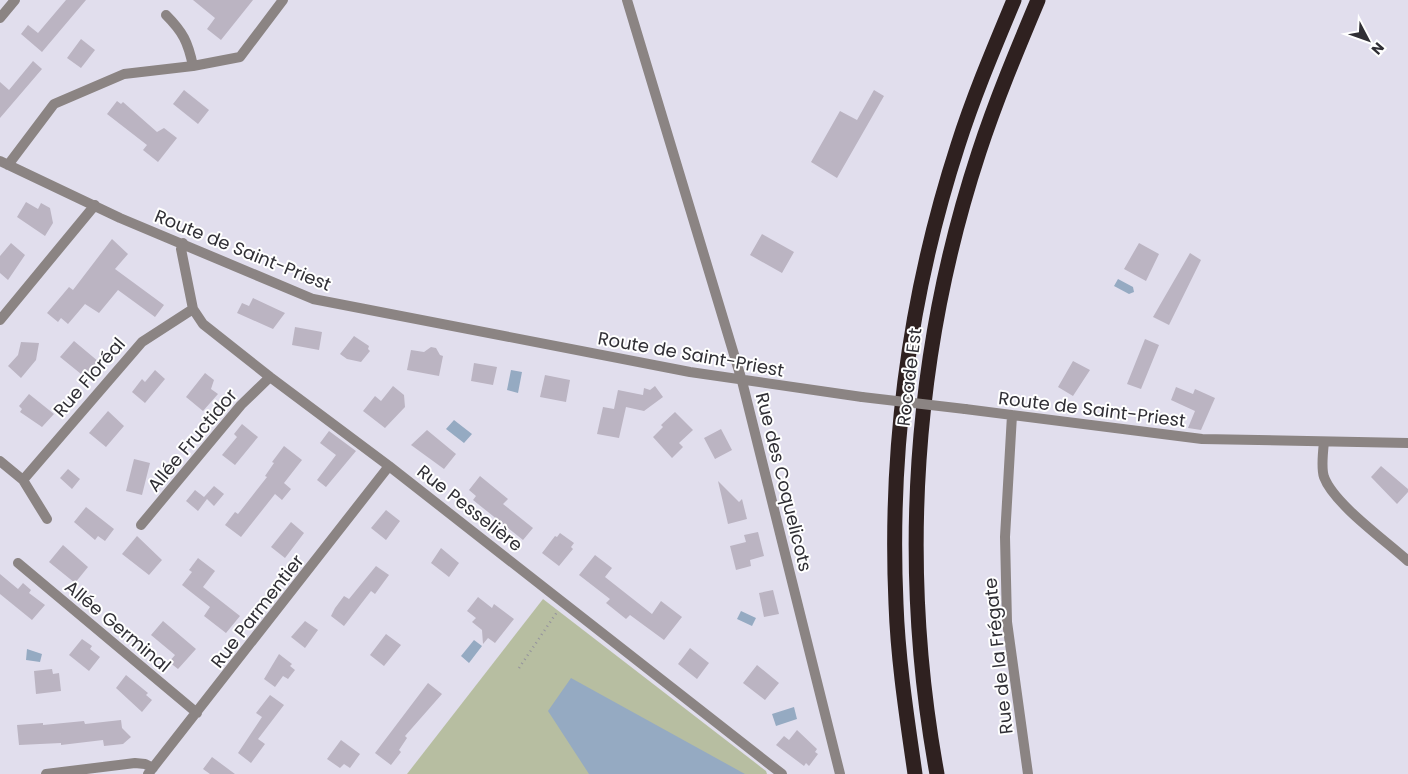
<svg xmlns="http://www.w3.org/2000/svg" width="1408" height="774" font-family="Poppins,sans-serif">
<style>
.green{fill:#b7bea1}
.water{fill:#95aac2}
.building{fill:#bbb4c2}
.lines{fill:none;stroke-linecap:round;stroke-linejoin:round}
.path{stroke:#94929d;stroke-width:2.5;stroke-dasharray:1 4;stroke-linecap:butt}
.street{stroke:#8b8483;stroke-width:10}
.highway{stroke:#2f2120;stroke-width:15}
.street-bridge{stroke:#8b8483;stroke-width:10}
.labels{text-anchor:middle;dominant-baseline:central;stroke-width:4;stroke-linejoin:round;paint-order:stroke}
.street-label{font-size:18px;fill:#302f35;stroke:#fff}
</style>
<rect width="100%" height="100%" fill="#e1deed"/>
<path class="green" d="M543 599 766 771 767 774H407Z"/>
<path class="water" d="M1118 279 1133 287 1134 292 1129 294 1114 286Z
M511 370 522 372 518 393 507 390Z
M454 420 472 434 464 443 446 429Z
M741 611 756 618 752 626 737 619Z
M474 640 482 646 469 663 461 656Z
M27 649 42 654 40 662 26 660Z
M571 678 745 774H589L548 711Z
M794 707 797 719 776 726 772 714Z"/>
<path class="building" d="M66 0H86L42 52 21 34 28 25 38 33Z
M193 0H253L221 40 207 29 215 18Z
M81 39 95 50 81 68 67 58Z
M33 61 42 69 0 118V82L9 90Z
M184 90 209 110 198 124 173 104Z
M874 90 884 96 837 178 811 162 840 111 857 120Z
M117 101 121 104 123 102 157 132 164 128 177 138 158 162 143 150 147 145 107 114Z
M26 202 38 209 41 203 50 208 53 223 45 236 17 217Z
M762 234 794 252 782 273 750 255Z
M112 239 128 254 115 269 164 305 155 317 118 290 99 313 85 304 68 324 61 318 58 322 47 313 69 287 73 290Z
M11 243 25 255 8 280 0 273V256Z
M1139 243 1159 254 1146 281 1124 269Z
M1190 253 1201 260 1169 325 1153 317Z
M253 298 285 313 273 329 237 313 242 303 249 306Z
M295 327 322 332 319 350 292 345Z
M354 336 369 346 368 349 370 351 361 362 347 359 340 354Z
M1145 339 1159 345 1141 389 1127 384Z
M74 341 99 362 86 378 60 357Z
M21 342 39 343 36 360 21 378 8 366 18 355Z
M431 347 436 348 440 355 443 356 439 376 407 370 411 350 424 352Z
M1073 361 1090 370 1073 396 1058 387Z
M474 363 497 367 493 385 471 381Z
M155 370 165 379 145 403 132 392 142 379 145 382Z
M205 373 214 380 211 389 218 394 203 411 186 397Z
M545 375 570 380 566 402 540 397Z
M393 386 404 395 405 407 385 428 363 411 375 396 381 401Z
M655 386 663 397 644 411 626 407 619 438 597 434 603 407 614 409 618 390 643 395 644 388 650 390Z
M1176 387 1193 394 1195 389 1215 398 1201 430 1188 428 1195 411 1171 400Z
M29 394 54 414 42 427 20 412 22 409 19 406Z
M108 411 124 426 106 447 89 433Z
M675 412 693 430 679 443 683 447 672 458 653 437 663 427 661 425Z
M242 424 258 437 235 465 222 455 237 437 234 434Z
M721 429 732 450 715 459 704 438Z
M427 430 456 454 444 469 411 445Z
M329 431 356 451 326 487 317 480 336 455 320 443Z
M284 446 302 460 284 483 291 489 282 500 275 494 241 537 225 525 235 512 238 514 267 477 265 476 274 463 272 462Z
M134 459 150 463 142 495 126 491Z
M1381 466 1408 489V492L1397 504 1371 477Z
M68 469 80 479 72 489 60 478Z
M480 476 508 499 503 504 533 528 523 540 473 500 476 496 469 490Z
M718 481 739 502 742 499 747 519 728 524Z
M214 486 224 494 214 506 207 499 198 511 186 501 195 490 204 497Z
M86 507 114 529 105 541 98 536 95 540 74 522Z
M386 510 400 521 386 540 371 528Z
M291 522 304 533 285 558 271 547Z
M758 532 764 556 750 560 751 566 736 570 730 546 746 542 744 535Z
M560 533 574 543 571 547 573 549 559 566 542 553 555 536 557 537Z
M137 536 162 560 149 575 122 554Z
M63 545 88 567 75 583 49 562Z
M441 548 459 563 449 577 431 563Z
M595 555 612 568 605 577 652 614 661 601 682 617 664 640 630 615 626 619 606 603 610 599 579 575Z
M198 558 215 571 203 587 240 616 226 633 204 616 210 607 182 585 192 572 189 570Z
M376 566 389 575 375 594 371 591 344 626 331 616 335 608 344 596 349 599Z
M0 574 18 589 23 583 31 590 29 593 45 605 32 620 0 594Z
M773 590 779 614 764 617 759 593Z
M478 597 492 608 494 604 514 619 495 643 488 638 483 644 482 630 472 622 476 618 467 611Z
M163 621 196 649 178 669 169 662 175 655 151 635Z
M305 621 318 630 305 648 291 637Z
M386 634 401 645 384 666 370 655Z
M82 639 92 646 90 649 100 657 89 671 69 655Z
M690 648 709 663 697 679 678 664Z
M279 654 292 664 290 666 295 670 288 679 283 676 275 687 264 679Z
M757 665 779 683 765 700 743 683Z
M52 669 53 674 59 673 61 691 36 694 34 671Z
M126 675 148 693 146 695 152 700 142 712 116 688Z
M428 683 442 694 405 736 407 738 399 750 401 752 391 765 375 753Z
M270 695 284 705 258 739 265 744 251 763 238 753 262 717 256 713Z
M121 720 122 728 131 737 123 744 104 746 103 740 61 745V743L19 745 17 725 43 723V725L84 721 85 724Z
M797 730 817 749 815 752 818 754 809 766 806 763 804 766 776 745 784 736 789 740Z
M341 740 360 754 350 768 344 764 340 768 327 759Z
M212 757 235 774H210L203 769Z"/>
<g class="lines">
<path class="path" d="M519 668 557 612"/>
<path class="street" d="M627 0 742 381 840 774
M166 15C183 32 188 42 193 66
M0 18 15 0
M0 161 120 218 313 299 690 372 862 397
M8 165 54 104 124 74 193 66 240 57 283 0
M183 243 181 249 193 309 203 324 270 377 389 466 782 774
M0 320 95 205
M965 409 1202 439 1408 443
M1012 415 1005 537 1007 622 1028 774
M1324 442C1323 451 1321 468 1324 477 1334 504 1385 540 1408 561
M0 461 23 480 142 342 193 309
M23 480 47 519
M141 525 241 405 270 377
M18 563 197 713
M46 774 135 763 145 764 153 768
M148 774 389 466"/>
<path class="highway" d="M915 774C907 718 898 661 896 604 889 449 910 293 958 145 974 95 994 48 1014 0
M937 774C899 566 913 353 979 152 996 100 1017 50 1038 0"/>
<path class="street-bridge" d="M862 397 965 409"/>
</g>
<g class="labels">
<g class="street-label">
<text transform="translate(243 250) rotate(22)">Route de Saint-Priest</text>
<text transform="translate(691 354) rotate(10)">Route de Saint-Priest</text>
<text transform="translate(89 377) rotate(-49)">Rue Floréal</text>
<text transform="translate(909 377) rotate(-83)">Rocade Est</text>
<text transform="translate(1092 409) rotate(7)">Route de Saint-Priest</text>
<text transform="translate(192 440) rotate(-50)">Allée Fructidor</text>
<text transform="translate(784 482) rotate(76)">Rue des Coquelicots</text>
<text transform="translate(470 508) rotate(38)">Rue Pesselière</text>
<text transform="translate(257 611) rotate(-52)">Rue Parmentier</text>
<text transform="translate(118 626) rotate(40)">Allée Germinal</text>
<text transform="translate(998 656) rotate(-96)">Rue de la Frégate</text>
</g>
</g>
<g transform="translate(1368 40) rotate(131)" stroke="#ffffff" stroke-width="4" paint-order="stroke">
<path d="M0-4L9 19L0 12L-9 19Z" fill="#302f35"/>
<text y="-8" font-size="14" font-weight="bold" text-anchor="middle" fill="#302f35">N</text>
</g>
</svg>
